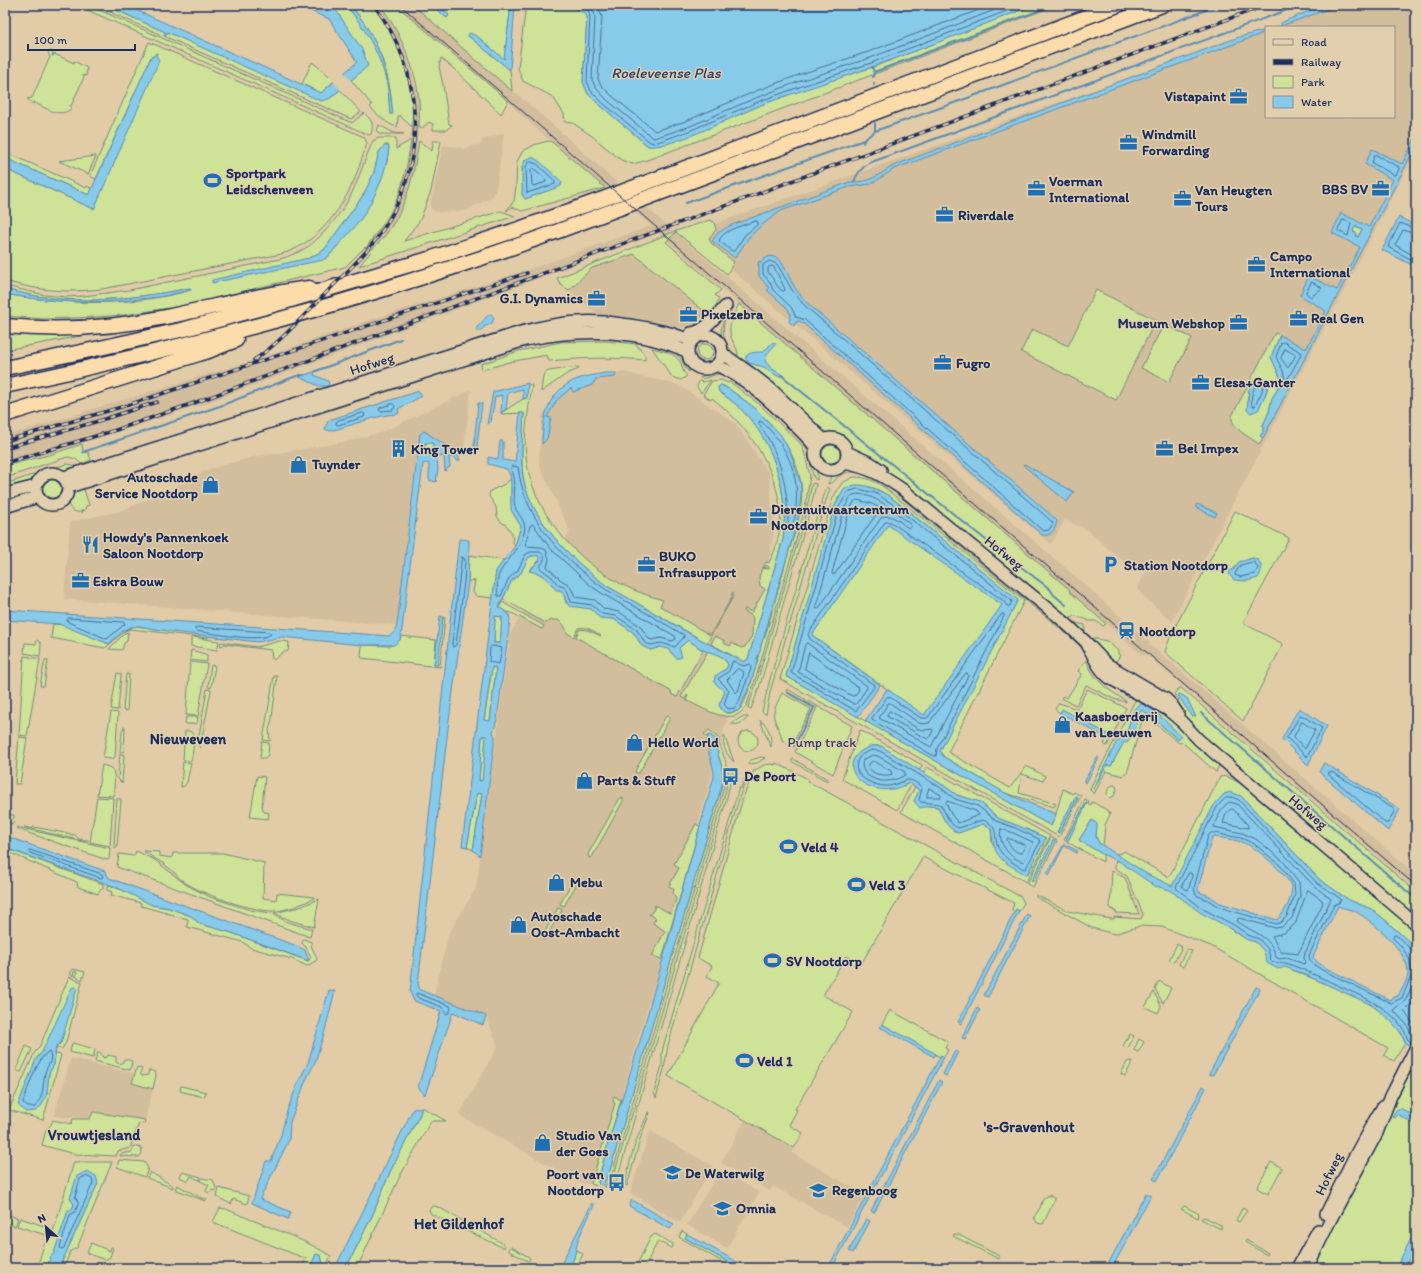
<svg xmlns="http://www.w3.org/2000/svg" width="1421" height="1273" font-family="Itim,sans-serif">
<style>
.built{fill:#d2bd9d}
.green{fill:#cee398;stroke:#74897b;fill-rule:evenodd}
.water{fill:#88cae9;stroke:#5c8cb1;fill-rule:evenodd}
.pier{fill:#e1cca7}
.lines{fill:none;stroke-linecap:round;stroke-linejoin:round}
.shore{stroke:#476d96;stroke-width:1}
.stream{stroke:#5c8cb1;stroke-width:2}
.secondary-casing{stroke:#1b2f5e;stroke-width:14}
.motorway-casing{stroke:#1b2f5e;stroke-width:17}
.secondary{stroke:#e2cfad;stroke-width:11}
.motorway{stroke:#fddcac;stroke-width:14}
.tram{stroke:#1b2f5e;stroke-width:1}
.rail-casing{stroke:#1b2f5e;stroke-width:3.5}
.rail{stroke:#e2cfad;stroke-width:2;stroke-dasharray:6;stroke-linecap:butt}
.labels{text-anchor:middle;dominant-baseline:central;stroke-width:3;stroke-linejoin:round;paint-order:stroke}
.poi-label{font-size:14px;font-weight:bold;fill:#1b2f5e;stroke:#e2cfad;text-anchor:start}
.street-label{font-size:14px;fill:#1b2f5e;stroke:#e2cfad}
.park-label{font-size:14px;fill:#2d4164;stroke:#e2cfad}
.water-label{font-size:15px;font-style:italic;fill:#263e6c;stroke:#e2cfad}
.neighbourhood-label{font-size:15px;font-weight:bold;fill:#1b2f5e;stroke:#e2cfad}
</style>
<rect width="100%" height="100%" fill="#e1cca7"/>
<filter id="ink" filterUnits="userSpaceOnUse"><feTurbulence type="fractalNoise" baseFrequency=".025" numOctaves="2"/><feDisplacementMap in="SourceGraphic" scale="8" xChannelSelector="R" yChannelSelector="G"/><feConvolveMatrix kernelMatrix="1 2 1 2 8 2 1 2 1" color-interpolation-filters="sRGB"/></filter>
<g filter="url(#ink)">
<path class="built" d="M372 5H380L390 18 400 38 408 58 419 100V128L414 170 407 195 393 225 381 241 370 251 366 248 387 219 400 192 407 167 412 127V103L384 21Z
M396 5H413L554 126 614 180 1076 577 1150 643 1149 645 1159 652 1416 875V889L1145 653 1143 656 1069 591V590L723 290 659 233 204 404 54 452 5 465V436L261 358 373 319 516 274 651 226 607 187 604 188 517 111 511 104Z
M1335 5H1416V151L1172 621 1146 599 1137 589 1147 569 1145 563 1132 565 1127 563 1119 558 1087 530 1065 520 1051 544 689 233 1266 29V117H1394V27H1273Z
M504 133 496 189 492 197 465 211 436 212 432 210 430 207 443 145 468 149 474 145 480 146 482 140Z
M634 254 705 312 693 329 658 326 600 316 569 290 592 268Z
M623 372 679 385 735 423 769 473 774 528 764 596 722 736 655 985 645 1015 596 1185 580 1183 459 1115 498 1046 486 1016 434 995 449 933 476 888 510 634 570 531 539 464 542 415 576 379Z
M471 390 463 455 417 451 397 625 64 599 70 522 120 511 168 491 209 469 253 457 340 443 380 433Z
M71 1058 135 1074 132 1083 153 1089 145 1120 93 1112 90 1119 54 1116Z
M745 1120 794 1148 792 1153 865 1195 847 1227 773 1186 770 1191 721 1163Z
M650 1131 713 1166 680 1222 630 1193Z
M720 1170 759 1192 727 1248 687 1225Z"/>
<path class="green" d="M76 5H88L352 123 364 113C372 121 374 122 371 134L369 135Z
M94 5H105L165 32V36L167 32 329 99 340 90 361 112 351 119Z
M324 5H346C366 29 382 57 388 88 389 97 389 105 390 114H392C392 74 376 34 350 5H372C394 33 408 66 412 102 413 110 412 119 412 127L400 116H398L397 127C385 123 379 116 370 107L372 105 351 80 367 66 336 11Z
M380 5H396L508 101 501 114 454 69 441 58 439 67 443 85 449 124 452 125 446 130H433V124L429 122 422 128H419C419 119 420 109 419 100 416 68 399 30 380 5Z
M413 5H431L447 18 449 15 438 5H511L504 60 478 37 467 35 510 70 512 91Z
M526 5H574L579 10 585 13 587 17 583 82 588 94 601 106 648 146 691 135 761 105 806 88 873 67 1034 5H1057L647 160 633 164 621 160 592 136 573 123 565 122 564 114 553 97 523 81 518 68Z
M149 42 364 137 367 143C362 158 357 175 350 189 336 217 312 246 281 254L102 289C66 293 40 291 5 281V169L94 209 154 56 151 57 96 179 90 176Z
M51 51 53 52 52 56H53L54 54 74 63V61L87 68 86 76 83 75 84 77 71 106H69L72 108C60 119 46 108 35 103L34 101 33 104 27 99 32 98 50 57 48 52Z
M312 62 325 72 334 81 321 93 302 84Z
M379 125 394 133 404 134H379L377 131Z
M379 138H396V149L411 140C407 168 402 195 386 220 380 229 372 238 366 248L365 247 345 267 181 306 124 315 94 317 44 319 5 316V294C64 305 133 307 191 290L190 288C127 300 68 307 5 289V286L45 295 66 297 84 296 129 290 280 259C290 256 300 252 309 246 324 235 344 210 352 193 360 176 365 158 373 141ZM385 145H388L389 147 387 162 362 217 328 257 309 258 324 250 357 204 369 186 374 172 379 152Z
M419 141 432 151 433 141H441L431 191 420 220 404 241 501 211 515 216 359 266 371 252 370 251C403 223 413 182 419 141Z
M548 141 552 142 605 188 522 211 512 207 506 211 514 201 516 187 517 162 522 152 534 145ZM522 166 560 186 525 199 522 194 523 183Z
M5 152 86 188 87 186 92 189 89 195 5 158Z
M96 156 88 174 59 161Z
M710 220 714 222 716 230 709 238 711 243 734 262 727 274 676 232 666 242 721 290 715 295 719 299 710 317 698 326 695 324 705 312 634 254 592 268 569 290 561 285 557 278 676 231Z
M1356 226 1362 229 1358 237 1353 230Z
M1096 290 1156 320 1116 400 1021 352 1032 329 1068 346Z
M739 304 1070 590 1069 591 1106 624 1103 626 1096 621H1088V620L1073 615 1072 618 1061 614 877 464 850 449 846 442 839 436 833 434H826L737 359C741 348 730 342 730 332 729 322 735 312 739 304Z
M725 318C723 326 722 336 727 344 729 348 732 350 733 355L725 351C721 339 719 330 725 318Z
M1164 324 1192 338 1169 382 1141 368Z
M5 329 109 331 5 350Z
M1275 333 1280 335 1271 357 1281 379 1276 392 1272 398 1269 412 1263 425V432L1260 436 1263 438 1259 444C1250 437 1231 429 1232 416ZM1268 385 1266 393 1258 410 1247 403 1249 390Z
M606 341 636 344 645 356V360C613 357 581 358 549 361L547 355 509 362 482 370 481 364 519 351 561 342Z
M697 352a8 8 0 1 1 16 0a8 8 0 1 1-16 0Z
M533 344 337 408 172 459 163 463 162 460 504 349Z
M652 348C662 351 674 352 680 362 683 367 682 372 687 376L681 380 672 377Z
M673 352 684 354 688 364 689 372C681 365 685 359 673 352Z
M579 367V369L568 373 541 392 543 376 548 371Z
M715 369 723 371 721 374C714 374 706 379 700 378L704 373Z
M731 375 757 394 808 442 811 448 812 459 817 470V480L814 478 806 446 803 441 756 396 730 378Z
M711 380 701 393 697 387 699 381 703 382Z
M721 380 728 383 730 382 760 405 800 443 803 447 810 476 805 508 757 674 746 707 744 708C734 728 700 707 686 700L688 696 687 695 685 699 681 697 708 651C716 652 725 658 728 665L726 669 722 671 725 692 719 705C722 710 724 714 730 713 733 712 737 712 739 710 749 701 758 654 763 639L765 637C772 611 780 584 787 558 794 534 805 508 801 483 793 439 760 409 724 386L721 385 718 387 719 392C768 422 790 483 783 539L748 659 744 662 711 644 715 636 725 641 724 643 730 646 732 643 741 648 745 647 752 636 753 618 751 615 744 611 745 609 752 612 765 589 760 586 759 577 762 568 769 569V567L766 565 765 568 763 567 766 562 769 563C801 503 760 435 712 398L711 400 703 395 712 381Z
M527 385H532C529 408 523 434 526 457 532 511 574 559 621 584 634 591 649 596 663 600L660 606 710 635 732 597V593L733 592V597L707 643 607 586C571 560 525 515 522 468 521 450 523 431 524 413L502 414 501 413 523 399 527 398Z
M425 443H433V453H425Z
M82 444 83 453 88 452 91 460 81 464 76 459 68 457 45 464 35 468 5 478V466L52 454Z
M822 454a9 9 0 1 1 18 0a9 9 0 1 1-18 0Z
M67 464 74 465 77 467 62 472 56 470 45 471 40 474 34 482 5 492V484C26 478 46 469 67 464Z
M852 467 885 482 1069 631 1130 694 1128 697 1114 688 1101 678 1094 669 1087 654 1074 640 881 481C868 474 851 467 838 477 834 479 833 483 828 484 831 473 842 468 852 467Z
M854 477C866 477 875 481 885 488L1024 601 948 752 1010 788 1026 766 1045 776 1043 781 1022 774 1019 793 1056 804 1054 807 1005 793 944 757 940 751 1017 600 901 505C890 497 878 487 864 486 859 485 851 487 845 488L838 498 786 676 1051 826 1055 817 1063 789 1073 794 1074 792 1081 796 1059 837 780 679 833 498 842 483ZM1076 797 1078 798 1059 833 1057 832Z
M511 479C512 491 509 504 514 515 516 519 519 522 521 526L515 546 513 542 512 533 506 525 500 521 497 516 496 507 489 496 490 491 503 485Z
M43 489a9 9 0 1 1 18 0a9 9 0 1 1-18 0Z
M813 483 816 484 810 510 760 685 751 709 748 708 759 675 805 517 812 484Z
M82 484 89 505 86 506 85 510 81 511 82 512C67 514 65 499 74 490 76 488 80 486 82 484Z
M827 487 830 489 823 509 770 692 766 714 762 712 769 683 817 516Z
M1235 511 1289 538 1243 623 1283 644 1243 721 1165 652 1171 635ZM1253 558 1258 560 1262 569 1232 570 1249 559Z
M888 524 1003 605 924 716 812 635Z
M469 555 504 560 496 571 493 598 476 596 473 592 475 581 472 580 468 582Z
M535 555 539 556 540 560 529 570C543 574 548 579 556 589L561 590 564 594 566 603 591 609 600 618 614 619 634 633 642 646 651 650 660 647 668 649 676 658 679 648 688 640 703 650 677 697 671 694 672 692 576 637 579 630C587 628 593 633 601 636 594 631 587 626 578 628L574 637 567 633 564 625 558 620H552L545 623 503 599 512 580 521 573 527 558Z
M502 602 544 626 542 629 512 613 503 611 499 608Z
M495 616 502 617 501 643H494Z
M443 617 445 618 440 667 362 658 361 657 362 645 390 646 400 640 401 636 436 640 434 665H437Z
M1071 622 1085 625V632L1090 638 1107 641 1118 651V654L1120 655 1117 660 1113 663Z
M53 624 65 625 109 644 120 632 135 626 208 636V638L131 629 125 631 105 648 51 638Z
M128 632 127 641 124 643 122 650 109 649 125 633Z
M193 637 218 641 219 642 217 650 191 646V638Z
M37 640 41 643 40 656 24 653 25 643 36 644Z
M280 641 289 642 288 651 283 652 275 659H272L271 650 224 644 222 646 220 645 221 642 257 647Z
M191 650 205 654 207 655V662L190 660Z
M24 656 40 659 27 736 19 735Z
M45 660H48L44 686H40Z
M1086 660C1095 682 1107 689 1126 701V702L1114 699 1086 685 1076 705 1061 698 1063 696 1067 698 1082 674 1078 671Z
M190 662 207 664 198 716 186 715Z
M211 665 215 666 211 688 208 687Z
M492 667 496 668 490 721H484Z
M117 673 121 674 118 710 111 709Z
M126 674H129L127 711 123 710Z
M274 676H277L272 718 269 730 270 741 263 740Z
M1180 687 1416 892V917L1260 783 1194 730 1175 706 1179 700 1174 694Z
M207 689 211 690 200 748 198 742Z
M787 689 852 726 833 774 795 752 817 708 786 691Z
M1087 689 1126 708 1107 746 1104 744 1109 735 1062 710 1060 713 1055 709 1059 703 1077 709Z
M782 693 811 709 791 746 782 740C781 731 776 726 774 718 772 711 779 700 782 693Z
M1138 695 1160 707 1220 763 1216 772 1182 742 1179 743 1144 714 1127 773H1125L1123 776 1106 771 1094 794 1091 791 1090 788ZM1136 707H1148L1180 736 1178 740 1151 716 1142 710 1138 715 1111 766 1107 765C1114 753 1122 741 1128 728 1131 721 1132 714 1136 707Z
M111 712 118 713 115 757 112 759 103 758Z
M668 715 670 718 639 773H636L635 771 666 716Z
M186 717H198L197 723 193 724H185Z
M742 717H748C744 723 738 725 731 724Z
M760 720C769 727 772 736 771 747Z
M124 727H125L124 752H120L122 731Z
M709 730 719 739C719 749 726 757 726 767H727L725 783 610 1181 608 1180 605 1188 602 1186 607 1178 610 1170 722 785C726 765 715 756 716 739L708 736 707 737 704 734Z
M860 730 922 765 919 771 881 746H871L904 786 909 783 911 785 897 810 842 779Z
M185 731C186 731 190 731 191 732 197 735 192 755 191 761L183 760Z
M738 741a10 10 0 1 1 20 0a10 10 0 1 1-20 0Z
M724 735 734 762C726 754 722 746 724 735Z
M482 736H486L483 781H479Z
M19 737 27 738 20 784H15Z
M262 742 269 743 268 755 265 758H260Z
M120 754 124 755 122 783 118 779Z
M761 757 765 758 757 763 747 764 751 760Z
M793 759 829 780 827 781 791 761Z
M183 762 191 763 187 782 184 786 181 787Z
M776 763 808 779 807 781 1021 897 1024 903 1019 911 1016 909 1015 912 1012 910 1014 903 923 857 861 964 846 956 823 995 853 1012 795 1109 797 1110 789 1125 803 1133 794 1148 668 1076 719 983 707 976 712 966 698 958 743 798 754 771 764 765 772 764 775 765Z
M102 765C105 766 110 767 112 769 116 773 114 790 113 796L97 795Z
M927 767 1050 836 1026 882 901 812 915 787 919 790 929 806 938 807C943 818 947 828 958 833L983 824 991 829 992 844 1027 875 1046 838 1026 829 998 818 980 802 957 795 943 785 923 774Z
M729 768 733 769 727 797 638 1106 635 1105 726 790Z
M257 776 265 777 262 806 264 812 269 813 268 819 250 817Z
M1226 776 1244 785 1412 926 1416 930V948L1383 918 1371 909 1349 900 1320 880 1241 796 1171 890 1246 939C1249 940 1253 940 1255 942 1259 944 1261 948 1264 950 1270 956 1278 963 1286 967 1320 984 1394 1002 1405 1043L1394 1061 1384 1055 1388 1048 1211 946 1162 927 1140 926 1114 934 1092 928 1036 897V895L1068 911 1111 919H1114V917L1141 919 1143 914 1127 876 1115 868 1116 854 1122 853 1124 851 1169 877 1220 777Z
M745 778 746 779 740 795 668 1045 664 1069 656 1098 654 1093 662 1066V1053L664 1044 739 788H741Z
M1113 785 1116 786 1117 789 1114 796 1110 798 1107 795C1107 791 1109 786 1113 785Z
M477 793 482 794 473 850 467 847Z
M97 797 113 798 110 846 90 842Z
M620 798H623V801L592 857 589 858 588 854Z
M117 799H121L117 847H114Z
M1085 799 1089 801 1088 804 1091 805 1092 802 1107 810 1110 814 1105 825 1103 846C1094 840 1096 833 1097 824L1092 820 1079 840 1103 854V862L1064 840ZM1086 803H1087L1068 840 1066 839Z
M5 815H14L13 824 5 821Z
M696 824 700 826 662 959 652 956 665 931 653 923 656 918 649 914 653 911 655 905 671 914 676 899 673 892 674 889 669 886 679 868 674 864Z
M16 827 110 848 109 859 107 860 20 830Z
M24 827 31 829 34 827 75 835 79 839 88 840 87 842Z
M1051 837 1057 841 1033 887 1027 884Z
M5 848 103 884V889H101L98 894 78 887 77 882 6 851 5 853Z
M136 851 155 860 185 884 210 897 250 910 271 913 287 922 312 929 310 937 117 867 119 854 134 856Z
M143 851 159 852V856L172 858 173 853H223L264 863 263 898 276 900 277 893 314 897V898C301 905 288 910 274 911 254 912 184 890 175 873L164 864Z
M1112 871 1125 878 1139 914 1116 913V911H1113V909H1110Z
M572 882H575L576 885 564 906 560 904Z
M109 885 137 896 152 905 169 908 191 916 200 924 229 932 308 961 311 957 306 947 302 943 304 939 311 942C311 950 316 953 317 960L307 966 292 959 251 948 243 942 187 927 188 919 141 906V903L111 895 112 892 107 890Z
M319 899 314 927 292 921 274 913 300 907Z
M558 908 562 910 545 939 543 940 542 937Z
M1177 944 1182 947 1174 962 1169 960Z
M1187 949 1192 951 1183 967 1179 964Z
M73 969 85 972 82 980 75 976 77 972 74 971 73 976 70 974Z
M69 977 82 982 66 1042 62 1049 58 1048 56 1049 55 1052 56 1054 61 1055 43 1120 9 1110 35 1052 39 1048ZM61 1043 56 1046 54 1065 49 1073 47 1093 36 1059 42 1052Z
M1159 981 1171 988 1163 1003 1155 989Z
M1154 992 1161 1006 1158 1013 1145 1007Z
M890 1010 948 1042 945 1048 948 1050 944 1057 941 1055 940 1057 882 1024Z
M1130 1034 1134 1036 1128 1048 1123 1046Z
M1139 1039 1144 1042 1138 1052 1134 1050Z
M72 1043 95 1049 93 1058 70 1052Z
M26 1046 32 1049 21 1072 16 1070Z
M98 1052 101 1053 103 1058 107 1057 108 1055 116 1057V1062L119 1064 123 1062 124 1059 132 1061 130 1070 95 1061Z
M1130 1061H1133L1125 1076 1121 1074 1127 1062Z
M1414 1061 1416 1062V1268H1309Z
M137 1067 142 1069 140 1073 142 1076 148 1075 149 1070 155 1072 156 1075 153 1089 132 1083Z
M181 1086 206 1092 204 1097 180 1091Z
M614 1096 621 1100 608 1143 598 1182 599 1184 597 1186 591 1184 615 1103 613 1102Z
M422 1107 446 1121H431L400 1176 357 1268H346L373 1214 390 1172 420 1114Z
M634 1108 637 1109 616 1183 612 1182Z
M93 1112 145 1120 144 1124 139 1123 130 1148 118 1151 116 1156 74 1154 42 1145 46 1130 51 1125 53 1120 71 1124 73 1119H90Z
M648 1112 650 1113 641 1136 627 1186 625 1185C628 1169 632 1152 638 1136 641 1128 646 1121 648 1112Z
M134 1146 141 1148 142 1153 139 1157 120 1156 121 1154 132 1152Z
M119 1160 144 1162 148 1168 145 1177 117 1167Z
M74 1162H112L77 1248 70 1251 64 1268H59L98 1183 70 1198 74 1204 54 1253 51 1256 47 1268H37L44 1245 53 1232Z
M1271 1162 1282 1168 1268 1194 1257 1188Z
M150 1172 173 1186V1188L147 1178Z
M182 1172 201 1177 199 1180 191 1176 188 1181 180 1177Z
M202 1178 213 1180 216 1188 215 1191 211 1190 209 1193 206 1191 209 1185 200 1181Z
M177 1185 201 1198 207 1199 205 1201 175 1189Z
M219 1188 249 1196 247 1204 233 1199 231 1204 217 1197Z
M1049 1195 1055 1199 1043 1224 1037 1223 1034 1217 1040 1208 1043 1199Z
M432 1206H434L440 1208 502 1243 505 1247H502L431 1214 429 1210Z
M1184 1206 1199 1214 1198 1218 1181 1209Z
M1243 1207 1247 1210 1239 1222 1236 1220Z
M220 1208 226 1209C261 1225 299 1236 331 1256L326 1266 323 1264 321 1256 316 1254 310 1268H302L306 1257 304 1258 213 1222Z
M5 1214 18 1218 15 1226 5 1222Z
M1204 1217 1221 1225V1229L1201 1219Z
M20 1218 50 1228V1231L46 1235 17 1226Z
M682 1231 687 1234 685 1238 739 1268H733L679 1237Z
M655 1234 673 1244V1247L671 1248 658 1241 644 1268H635L651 1237Z
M954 1234 959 1235 999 1256V1259L953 1236Z
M1246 1240 1268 1253 1267 1255 1245 1242Z
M91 1243 110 1251 111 1247 113 1248 110 1257 105 1260 87 1253Z
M511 1247 529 1257 530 1260 528 1261 509 1251 508 1249Z
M575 1249 583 1254 576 1268H569L574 1258Z"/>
<path class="water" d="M105 5H125L321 93 357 62 329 19 297 5H324L336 10 363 51 368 66 329 99 321 101 167 32 165 36 164 35 165 32Z
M346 5H350C379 37 388 71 393 114H390C389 106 389 97 388 89 382 57 366 29 346 5Z
M431 5H438L449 15 447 18Z
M511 5H515L510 70 467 35 470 33 478 37 504 59Z
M574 5H1034C980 26 927 47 872 67 835 80 798 91 761 105 738 114 669 150 648 146L601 106 588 94 583 82 587 17 585 13 579 11Z
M1323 5H1340L1281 26V23C1295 16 1309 12 1323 5Z
M1262 31 1263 33 1256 36 894 169 871 184 849 187 781 211 762 225 749 237 735 258 712 241 718 233 729 226 850 182C871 183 877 175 895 165L1239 37Z
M156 53H157L156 56 158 58 159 61 94 209 5 169V158L89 195 151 57 154 56Z
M1416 137V146L1263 438 1260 436 1263 432V425L1269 412 1272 398 1276 392 1281 379 1271 357 1280 335 1306 349 1326 311 1300 295 1309 276 1337 290 1360 247 1332 233 1341 213 1369 227 1393 180 1365 164 1372 149 1402 164ZM1356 226 1362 229 1358 237 1356 236 1357 233H1354L1353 230Z
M385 145 389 147C387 171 376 196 363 216 353 231 339 243 328 257L323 260 212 283V280L309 258 324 250 364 194 374 172 379 152Z
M532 157 539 161 562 182 561 186 525 199 522 194C523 183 520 170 525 160Z
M1399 217 1416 226V267L1382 250Z
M770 256 777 258 781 261 795 288 806 302 1052 516 1057 521C1055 530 1051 537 1042 535L803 323 799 321 795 323 794 326 789 322 791 315 788 309 767 290 769 288 759 276V266L758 265 759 261 761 262 764 259Z
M190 288 191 290C177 293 163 297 149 298 100 304 53 303 5 294V289C68 307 127 300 190 288Z
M491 314 494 318 492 323 484 327 481 331H476L477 327C482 324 485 316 491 314Z
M773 342 776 344C771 349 766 354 765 361L771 368 784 376H777L763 367 749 363 746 360V356C750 352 757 352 763 352Z
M316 371 314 375 328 381 329 384 327 386H319L299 377Z
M605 373H616L615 377 596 379 592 385 573 392 571 388 557 400 547 417 551 418 547 439 542 444C543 416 547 393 575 380 584 376 596 375 605 373Z
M1258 378 1264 381 1268 385 1266 393 1258 410 1251 413 1247 410 1249 390 1253 381Z
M528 383 527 398 523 399V389L508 393 506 409 501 413 502 395 495 397 491 422 487 424 493 392Z
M721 385 729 389 755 408 781 435 791 454 801 484V495L798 519 764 637 760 648 761 649 759 654 758 655 757 658 758 660 751 682 740 709 737 711 728 713 723 711 719 705 725 692 714 682 715 676 726 669 728 665C723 653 711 654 701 649 697 646 692 643 688 640L679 648 682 657 679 658H676L668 649 660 647 651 650 642 646 634 633 614 619 600 618 591 609 569 606C565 601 565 595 561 590H556C547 578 544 574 529 571L540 560 539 556H531L528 558 521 573 512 580 499 607 509 614 510 620 497 720 493 732 495 737 480 856 473 850 482 794 477 793 467 847 462 846 496 571 515 546 521 526 511 510V481L510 475 507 469 488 464V457L498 459 500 441H503V460L515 462 520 413H524C523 431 521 450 522 468 525 515 571 560 607 586L694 636 744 662 748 659 783 539C790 483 768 422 719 392L718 387ZM495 616 502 617 500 643H494ZM492 667 496 668 490 721 484 720ZM482 736H486L482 781H479Z
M419 391 422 396 398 409 399 411 398 414C374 415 353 426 329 431L325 429 328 421 338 417Z
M478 403H482L477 447 474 446Z
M424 431 456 452 460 460 458 461 452 457H449L450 467 445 471 444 456 437 457 438 469 436 482 429 480V464L426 463 423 464 401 636 400 640 394 645H362L282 637 258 642 173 632 138 626 131 627 124 630 109 644 59 624 5 620V610L364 634 388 636C394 634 395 631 397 625L420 434ZM425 443H433V453H425Z
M1024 464 1074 492 1067 502 1023 465Z
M854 485C866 484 877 490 888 495L1018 600 940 751 944 757 1005 793 1056 814 1051 826 865 721 887 689 924 715 1002 605 888 525 812 635 880 685 858 717 786 676 835 505 845 488Z
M1197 504 1217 513 1215 517 1195 507Z
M459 539 469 540 468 582 449 720 418 984 420 990 486 1016 483 1025 453 1012 425 1095 418 1087 441 1011 414 1001 410 992Z
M1253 558C1263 561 1263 570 1258 578L1247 581 1234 580 1229 574 1230 571 1234 569 1239 562Z
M440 616 443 617 438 665H434Z
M1179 694H1180L1187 698 1196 717 1192 716 1178 696Z
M1141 704C1154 707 1171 727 1181 736L1178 740 1151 716 1142 710C1136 715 1138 721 1136 728 1133 734 1130 738 1127 743L1124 742 1111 766 1107 765 1094 789H1093L1117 741C1119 740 1121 739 1122 738 1132 729 1128 709 1141 704Z
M1299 708 1327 726 1308 765 1282 739Z
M1062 709 1109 735 1107 738 1060 713Z
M710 735 716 739C715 756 726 765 722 785L610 1170 578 1240 574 1258 569 1268H559L592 1203 599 1184 598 1182 608 1143 640 1041 714 776C715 764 703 747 708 736Z
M871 746H881L943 785 957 795 980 802 998 818 1026 829 1046 838 1027 875C1002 861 994 859 991 829L983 824 958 833C947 828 943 818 938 807L929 806 920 808 914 801 919 790 909 783C870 806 826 763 871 746Z
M1097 757 1099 758 1086 783 1084 782Z
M1324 763 1400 809 1388 831 1319 772Z
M1230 792 1241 796 1320 880 1349 900 1371 909 1383 918 1416 948V1049L1405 1043 1402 1034 1391 1021 1372 1005 1308 976 1285 967 1278 969 1267 963 1264 951 1256 942 1246 939 1232 929 1201 913 1170 890 1155 886 1120 862 1102 854 1079 840 1092 820 1097 824 1096 837 1099 843 1147 874 1172 886 1214 805 1224 794ZM1212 837C1225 838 1241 840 1252 847 1262 853 1287 875 1291 886 1294 896 1284 914 1277 920L1220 903 1210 896 1199 892 1198 889ZM1338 906C1345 909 1355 910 1361 915 1377 925 1409 954 1408 973 1408 980 1401 990 1398 996H1393L1390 1000 1326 968 1317 962 1313 957Z
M1076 796 1078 797 1059 833 1057 832Z
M1086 803H1087L1068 841 1066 839Z
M5 836 105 871 109 878 297 946 305 950 309 961 229 932 200 924 191 916 169 908 152 905 116 887 5 848Z
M1053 840 1055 841 1033 882 1031 881Z
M1064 844 1078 851 1077 853 1064 846 1049 875 1047 874Z
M1016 909 1019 911 961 1024 958 1022Z
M1027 914 1030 916 988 997 984 995Z
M73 987 77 988 61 1043 56 1046 54 1065 49 1073 47 1093 42 1105 36 1111 26 1112 18 1105 36 1059 42 1052 71 989Z
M1256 987 1260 989 1213 1075 1209 1074Z
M329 990 335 991 324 1034 315 1062 306 1080 290 1122 289 1140 260 1199 291 1212 288 1219 252 1203 266 1161H271L281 1135 287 1111 298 1083 308 1063Z
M977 1008 980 1010 965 1039 962 1038Z
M882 1024 936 1054 934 1057 880 1027Z
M955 1051 958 1052 946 1076 943 1074Z
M941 1055 944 1057 832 1268H828Z
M939 1080 942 1082 874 1213 871 1211Z
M1203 1086 1206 1088 1157 1181 1153 1179Z
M422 1107 420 1114 390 1172 373 1214 346 1268H335L413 1109Z
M1400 1108 1416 1117V1125L1397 1114 1394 1117 1392 1116 1397 1109Z
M87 1171 96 1176 98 1183 59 1268H47L51 1256 54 1253 68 1210H72L74 1204 70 1198 77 1176Z
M1146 1193 1151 1195 1112 1268H1106Z
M632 1200 674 1224 670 1229 629 1206Z
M866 1219 870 1221 853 1253 849 1251Z
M1416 1229V1246L1404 1268H1396Z
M687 1234 748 1268H739L685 1238Z
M316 1254 321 1256 323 1264 322 1268H310Z"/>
<path class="pier" d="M343 71 352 82 341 91 332 80Z
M597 1184 604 1187 596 1204 590 1202Z"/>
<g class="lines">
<path class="shore" d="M579 5 588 10 590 16 587 81 591 91 604 104 650 142 655 143 689 131 760 101 805 85 871 63 1022 5
M590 5 593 9 595 16 592 80 596 88 607 100 652 137 654 138 688 127 758 97 803 80 870 58 1008 5
M598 5 602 17 598 79 601 85 611 95 655 131 686 121 756 91 801 74 868 52 992 5
M1376 155 1399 167V169L1396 175H1394L1372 163 1374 156Z
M531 162 537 164 555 181V184L527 193 526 167 528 163Z
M533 168 546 179V182L534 186 532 185 531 170Z
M1343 220 1351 223 1348 236 1338 231Z
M756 221 758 222V224L745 235 734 251H732L719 241C722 230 746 224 756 221Z
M1416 229 1400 223 1388 247 1416 262
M1416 234 1403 230 1395 245 1416 257
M770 261 777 264 792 290 803 304 1049 519 1053 523 1049 530 1043 531 805 320 796 317 791 307 773 290 770 282 763 274V265Z
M771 266 774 267 785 289 784 291H782C776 286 773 278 768 272V268Z
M1312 282 1322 288 1311 297 1306 293Z
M1284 342 1302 353 1287 380 1285 379 1283 371 1276 357 1281 343Z
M1285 349 1296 355 1288 368 1287 367 1281 358Z
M1259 383 1263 386 1262 391 1255 406 1253 407C1249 402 1253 390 1256 384Z
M393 404 395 406 393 410 380 411 379 410 380 408Z
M363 413 365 414 364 417 338 425 336 424V422L339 420Z
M760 421C763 422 766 426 769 429 789 450 799 477 796 506 796 513 795 521 791 527L788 525C788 487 781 455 759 424Z
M512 466 518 467C524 519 563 560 605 589L684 635V637L675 647 661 643 651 645 645 643 637 630 616 616 602 614 592 605 571 602 568 592 564 587 558 585 552 577 540 568C541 562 549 558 540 552H530L525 555 518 570 509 578 501 596H498C497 590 497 577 500 572 508 558 520 550 524 533 528 519 515 515 514 502 514 490 517 479 511 469Z
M858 489 875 493 891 503 1012 601 1010 606H1007L1004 601 891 522H885L808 634 810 639 874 685V687L856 711 791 673 839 507 848 492Z
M858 494C879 496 895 512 911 525V527L908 528C900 522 891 512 881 518L819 608 817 609 816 606 844 509 851 496Z
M857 500 870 503 880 508 881 511 875 516 835 574 833 575 832 573 849 511 854 502Z
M533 524 550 548 591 586 603 594 675 636 676 639 672 641 661 638 652 640 649 639 640 626 619 612 604 609 595 600 575 597 572 590 568 584 561 580 547 567 549 559 546 550 540 547 525 546 530 526Z
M462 557 465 559 464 582 456 645 453 647 452 645Z
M1254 562 1258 568 1255 574 1240 577 1235 575V573L1241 565Z
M1002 614H1004V616L937 749 936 756H934L872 720V718L888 696 921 718H927Z
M69 618 123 622 125 624 107 639 68 622 67 620Z
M196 627 269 632 271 634C261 643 211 633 196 631L195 629Z
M807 643 867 686V688L856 704H854L798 672 805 645Z
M492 646 502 648 499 664 489 662 490 648Z
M809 653 858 687 859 690 854 696H852L805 669Z
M733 661 743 666 750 664 752 666 738 704 735 708 728 709 724 704 729 690 718 679 729 671Z
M738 669 743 671 744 673 738 691 736 693 727 680 736 670Z
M967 673 968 676 931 747 879 718 888 703H890L919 723 924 724 929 723 965 674Z
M890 711 918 729 924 730 932 729 933 731 929 738 927 739 888 717 887 715Z
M1301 715 1322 728 1307 757 1287 738Z
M1302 722 1315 730 1305 749 1294 737Z
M872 750 880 751 941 788 955 799 978 806 996 821 1013 827 1039 839 1040 842 1026 868 1024 869C1015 864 1007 860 1001 852 991 840 1002 825 982 820L959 828C948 825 946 812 940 804L921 802 919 800 922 788C920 785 913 780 909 780 906 779 893 787 886 786 873 786 848 775 859 758 861 754 867 752 872 750Z
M873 755 878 756 905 772V775C900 778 893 781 887 781 875 782 858 774 863 760Z
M874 761 891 771 892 774C884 777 870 774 868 766L870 763Z
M1329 772H1332L1394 809V812L1388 823H1385L1329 775Z
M929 788 941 795V797H927V795Z
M947 801 976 811 979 815 958 823 951 814 946 803Z
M1229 802 1237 804 1314 886 1331 899 1305 953 1304 958 1305 962 1304 964 1287 958 1279 959 1276 957C1274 953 1274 949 1271 945 1262 933 1248 930 1237 921L1238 919 1239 918 1275 928 1282 927 1292 918 1300 896 1299 882 1283 861 1256 839 1242 833 1214 827V825L1221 810Z
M1231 809H1233L1248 825V828L1223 823 1226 814Z
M1001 829 1011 832 1033 842V844L1024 862C1010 859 997 843 1001 829Z
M1214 833 1241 838 1253 843 1279 864 1294 884 1295 895 1287 916 1280 923 1276 924 1219 907 1208 900 1196 895 1194 888 1208 836 1211 833Z
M1008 838 1025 845V847L1021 853C1015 853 1010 846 1007 840Z
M30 850 102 874 103 877 101 878 30 853 29 852Z
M1189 873H1191L1192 875 1189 889 1187 890 1182 886Z
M1308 890 1322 900 1323 903 1298 954 1281 952 1272 936 1284 933 1295 924Z
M1416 979 1405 1001 1393 1010 1407 1025 1412 1036 1416 1038
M417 993 450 1006 451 1008 449 1013 446 1014 442 1007 418 998 416 995Z
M1416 993 1411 1004 1404 1011 1416 1028
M1412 1042 1408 1040C1399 1010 1363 997 1337 985 1321 978 1305 970 1289 964 1282 961 1281 965 1271 961L1268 949 1259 939 1248 935 1234 925 1203 909 1177 889 1176 887 1217 807C1226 798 1226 794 1239 800L1317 883 1341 899 1340 902 1334 905 1309 955C1309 963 1317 967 1324 971L1391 1003 1402 998 1412 974 1409 958 1401 946 1393 938V936L1396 935 1412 950 1416 951
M49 1051C54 1061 47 1065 45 1073 42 1086 45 1095 35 1107H28L24 1104 23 1102C28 1089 37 1058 49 1051Z
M86 1176 92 1179 93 1183 64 1248 61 1249 60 1247 70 1215 75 1212 78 1205V1202L75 1197 80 1179Z"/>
<path class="stream" d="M872 67 874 72 873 77
M874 72 1054 5
M874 83V85
M875 131 965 99 1220 5
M863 143 864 140 875 131V123
M854 182C857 173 861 168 869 163L1301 5
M686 203 864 140
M316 371 401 339
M781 375 987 541 1050 589 1054 595 1066 605
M83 452 220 406 291 378 300 375H304
M788 693 814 708 794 746
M1201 713 1416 899"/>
<defs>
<path id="secondary" d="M691 333C706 331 716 316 726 306
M688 352a17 17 0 1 1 34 0a17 17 0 1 1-34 0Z
M722 353 753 375 771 389 823 439
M716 365C744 377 768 399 790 421 799 429 808 438 816 448
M815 454a16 16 0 1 1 32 0a16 16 0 1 1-32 0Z
M847 452 871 463 881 470
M844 463C869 468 880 474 902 489L1060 618 1086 642 1107 664 1166 699 1172 705 1178 714
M36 489a16 16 0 1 1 32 0a16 16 0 1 1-32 0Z
M64 477 521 332C540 327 559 323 578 322 606 320 634 325 661 331 672 333 682 338 693 340
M69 487 525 340C579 329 637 328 688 352
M5 494 36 486
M5 507 38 497
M1086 642C1093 655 1098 670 1111 679L1168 710 1182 722 1199 740 1416 924
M1326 1214 1352 1161 1370 1128 1383 1106
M1297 1268 1318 1230
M1307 1268 1330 1221 1377 1133 1391 1096 1416 1047"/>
<path id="motorway" d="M5 326C58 331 113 328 166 317 214 307 261 294 309 288
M5 368 100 348 185 329 284 302 429 259 519 229 611 196 1118 5
M5 386C194 346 380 296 561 230L1162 5
M5 415 208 351 236 340"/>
</defs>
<use href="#secondary" class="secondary-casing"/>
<use href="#motorway" class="motorway-casing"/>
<use href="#secondary" class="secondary"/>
<use href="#motorway" class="motorway"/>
<path class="tram" d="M400 5 1416 886"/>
<defs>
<path id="rail" d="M254 360C280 343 301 318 323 296 342 276 364 257 380 234 429 164 425 73 374 5
M5 441 128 405 527 273
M5 448 95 422 157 402
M5 463 116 430 194 403 1266 5"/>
</defs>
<use href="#rail" class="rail-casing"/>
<use href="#rail" class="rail"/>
</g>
</g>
<defs>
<symbol id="office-bare" viewBox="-9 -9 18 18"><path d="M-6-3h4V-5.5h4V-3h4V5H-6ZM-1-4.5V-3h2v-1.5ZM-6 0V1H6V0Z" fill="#1f6fb2" stroke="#e2cfad" stroke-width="2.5" paint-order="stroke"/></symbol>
<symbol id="stadium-bare" viewBox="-9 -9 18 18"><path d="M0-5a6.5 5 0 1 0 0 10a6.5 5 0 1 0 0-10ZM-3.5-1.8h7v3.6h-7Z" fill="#1f6fb2" stroke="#e2cfad" stroke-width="2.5" paint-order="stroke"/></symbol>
<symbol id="building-bare" viewBox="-9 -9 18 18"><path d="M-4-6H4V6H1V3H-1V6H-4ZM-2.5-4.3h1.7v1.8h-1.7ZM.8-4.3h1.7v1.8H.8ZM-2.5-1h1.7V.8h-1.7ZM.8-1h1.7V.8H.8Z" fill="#1f6fb2" stroke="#e2cfad" stroke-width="2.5" paint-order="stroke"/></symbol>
<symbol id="shop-bare" viewBox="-9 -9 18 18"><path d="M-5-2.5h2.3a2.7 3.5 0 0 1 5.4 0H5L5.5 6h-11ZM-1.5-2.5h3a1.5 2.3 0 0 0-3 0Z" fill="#1f6fb2" stroke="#e2cfad" stroke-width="2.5" paint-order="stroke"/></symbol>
<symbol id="restaurant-bare" viewBox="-9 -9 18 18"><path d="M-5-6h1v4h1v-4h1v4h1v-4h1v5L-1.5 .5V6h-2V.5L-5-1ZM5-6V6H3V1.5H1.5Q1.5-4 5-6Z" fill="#1f6fb2" stroke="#e2cfad" stroke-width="2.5" paint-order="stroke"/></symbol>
<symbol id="parking-bare" viewBox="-9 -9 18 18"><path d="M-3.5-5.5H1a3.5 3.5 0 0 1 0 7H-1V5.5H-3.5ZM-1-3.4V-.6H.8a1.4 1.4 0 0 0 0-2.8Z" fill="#1f6fb2" stroke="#e2cfad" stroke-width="2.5" paint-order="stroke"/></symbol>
<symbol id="station-bare" viewBox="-9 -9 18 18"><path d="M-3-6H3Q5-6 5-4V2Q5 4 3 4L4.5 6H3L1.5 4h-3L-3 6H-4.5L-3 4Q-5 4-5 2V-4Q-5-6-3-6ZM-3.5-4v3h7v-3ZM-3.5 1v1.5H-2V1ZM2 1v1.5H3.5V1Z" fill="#1f6fb2" stroke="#e2cfad" stroke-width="2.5" paint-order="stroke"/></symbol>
<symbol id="bus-bare" viewBox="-9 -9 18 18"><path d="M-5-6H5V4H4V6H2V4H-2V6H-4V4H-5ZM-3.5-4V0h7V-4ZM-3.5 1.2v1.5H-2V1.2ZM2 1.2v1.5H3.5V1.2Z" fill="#1f6fb2" stroke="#e2cfad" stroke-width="2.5" paint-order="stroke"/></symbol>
<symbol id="school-bare" viewBox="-9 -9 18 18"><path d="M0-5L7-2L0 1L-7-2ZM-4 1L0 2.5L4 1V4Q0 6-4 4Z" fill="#1f6fb2" stroke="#e2cfad" stroke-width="2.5" paint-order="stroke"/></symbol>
</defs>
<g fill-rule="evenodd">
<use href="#office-bare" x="1226" y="84" width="25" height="25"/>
<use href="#office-bare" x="1116" y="130" width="25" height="25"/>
<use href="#stadium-bare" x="200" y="168" width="25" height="25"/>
<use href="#office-bare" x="1024" y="176" width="25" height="25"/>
<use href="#office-bare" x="1368" y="176" width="25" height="25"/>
<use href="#office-bare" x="1170" y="186" width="25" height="25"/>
<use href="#office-bare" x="932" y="202" width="25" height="25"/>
<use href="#office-bare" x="1244" y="252" width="25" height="25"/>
<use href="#office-bare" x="584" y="286" width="25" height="25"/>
<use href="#office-bare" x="676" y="302" width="25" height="25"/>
<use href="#office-bare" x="1286" y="306" width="25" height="25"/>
<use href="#office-bare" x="1226" y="310" width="25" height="25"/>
<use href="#office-bare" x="930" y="350" width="25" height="25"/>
<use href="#office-bare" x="1188" y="370" width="25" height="25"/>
<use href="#office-bare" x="1152" y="436" width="25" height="25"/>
<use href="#building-bare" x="386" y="436" width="25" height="25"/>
<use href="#shop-bare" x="286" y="452" width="25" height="25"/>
<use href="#shop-bare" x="198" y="472" width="25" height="25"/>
<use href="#office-bare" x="746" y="504" width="25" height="25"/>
<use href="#restaurant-bare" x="78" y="532" width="25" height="25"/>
<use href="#office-bare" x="634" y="552" width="25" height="25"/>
<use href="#parking-bare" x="1098" y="552" width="25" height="25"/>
<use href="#office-bare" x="68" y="568" width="25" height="25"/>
<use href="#station-bare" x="1114" y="618" width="25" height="25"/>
<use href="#shop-bare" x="1050" y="712" width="25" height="25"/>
<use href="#shop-bare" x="622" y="730" width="25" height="25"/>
<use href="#bus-bare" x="718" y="764" width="25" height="25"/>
<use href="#shop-bare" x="572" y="768" width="25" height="25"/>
<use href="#stadium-bare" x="776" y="834" width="25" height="25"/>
<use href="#shop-bare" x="544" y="870" width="25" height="25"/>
<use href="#stadium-bare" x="844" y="872" width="25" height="25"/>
<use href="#shop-bare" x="506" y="912" width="25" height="25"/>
<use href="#stadium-bare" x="760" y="948" width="25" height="25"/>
<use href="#stadium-bare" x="732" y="1048" width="25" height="25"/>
<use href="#shop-bare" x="530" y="1130" width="25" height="25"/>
<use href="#school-bare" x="660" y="1160" width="25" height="25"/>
<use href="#bus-bare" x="604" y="1170" width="25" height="25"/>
<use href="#school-bare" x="806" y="1178" width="25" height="25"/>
<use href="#school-bare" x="710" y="1196" width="25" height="25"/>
</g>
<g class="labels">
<g class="poi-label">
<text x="1226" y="96" text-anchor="end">Vistapaint</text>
<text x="1142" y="134">Windmill<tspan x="1142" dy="16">Forwarding</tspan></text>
<text x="226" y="173">Sportpark<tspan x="226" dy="16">Leidschenveen</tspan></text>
<text x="1049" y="181">Voerman<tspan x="1049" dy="16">International</tspan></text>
<text x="1368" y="189" text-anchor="end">BBS BV</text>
<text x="1195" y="190">Van Heugten<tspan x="1195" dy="16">Tours</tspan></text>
<text x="958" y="215">Riverdale</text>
<text x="1270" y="256">Campo<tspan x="1270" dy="16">International</tspan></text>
<text x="583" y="298" text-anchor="end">G.I. Dynamics</text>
<text x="701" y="314">Pixelzebra</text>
<text x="1311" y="318">Real Gen</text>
<text x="1225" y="323" text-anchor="end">Museum Webshop</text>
<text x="956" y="363">Fugro</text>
<text x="1214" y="382">Elesa+Ganter</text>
<text x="1178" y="448">Bel Impex</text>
<text x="411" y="449">King Tower</text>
<text x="312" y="464">Tuynder</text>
<text x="198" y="477" text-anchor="end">Autoschade<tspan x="198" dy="16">Service Nootdorp</tspan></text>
<text x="771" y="509">Dierenuitvaartcentrum<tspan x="771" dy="16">Nootdorp</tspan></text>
<text x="103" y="537">Howdy's Pannenkoek<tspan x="103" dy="16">Saloon Nootdorp</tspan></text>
<text x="659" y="556">BUKO<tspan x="659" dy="16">Infrasupport</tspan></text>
<text x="1124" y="565">Station Nootdorp</text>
<text x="93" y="581">Eskra Bouw</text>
<text x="1139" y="631">Nootdorp</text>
<text x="1075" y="716">Kaasboerderij<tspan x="1075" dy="16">van Leeuwen</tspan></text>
<text x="648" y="742">Hello World</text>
<text x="744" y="776">De Poort</text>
<text x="597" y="780">Parts &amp; Stuff</text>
<text x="801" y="847">Veld 4</text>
<text x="570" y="882">Mebu</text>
<text x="869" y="885">Veld 3</text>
<text x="531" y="916">Autoschade<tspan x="531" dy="16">Oost-Ambacht</tspan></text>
<text x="786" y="961">SV Nootdorp</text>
<text x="757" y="1061">Veld 1</text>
<text x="556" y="1135">Studio Van<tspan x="556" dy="16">der Goes</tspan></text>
<text x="685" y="1173">De Waterwilg</text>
<text x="604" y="1174" text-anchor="end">Poort van<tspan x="604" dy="16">Nootdorp</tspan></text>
<text x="832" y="1190">Regenboog</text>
<text x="736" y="1208">Omnia</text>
</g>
<g class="street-label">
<text transform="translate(372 364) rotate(-18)">Hofweg</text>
<text transform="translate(1004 553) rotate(39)">Hofweg</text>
<text transform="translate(1308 812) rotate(40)">Hofweg</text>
<text transform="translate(1329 1174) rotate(-64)">Hofweg</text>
</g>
<g class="park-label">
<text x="822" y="742">Pump track</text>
</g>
<g class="water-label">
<text x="666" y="73">Roeleveense Plas</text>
</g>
<g class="neighbourhood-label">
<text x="188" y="739">Nieuweveen</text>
<text x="1029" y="1127">'s-Gravenhout</text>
<text x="94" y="1135">Vrouwtjesland</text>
<text x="459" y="1224">Het Gildenhof</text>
</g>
</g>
<rect width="1421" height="1273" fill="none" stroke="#e2cfad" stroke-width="20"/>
<rect x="10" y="10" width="1401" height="1253" fill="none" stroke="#1b2f5e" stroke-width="1.5" filter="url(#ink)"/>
<rect x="1265" y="26" width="130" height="92" fill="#e2cfad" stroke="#928f8d"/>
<rect x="1273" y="39" width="20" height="6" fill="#e2cfad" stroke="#928f8d"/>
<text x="1301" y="46" font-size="12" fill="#1b2f5e">Road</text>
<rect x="1273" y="59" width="20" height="6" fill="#1b2f5e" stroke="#928f8d"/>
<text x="1301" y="66" font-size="12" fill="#1b2f5e">Railway</text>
<rect x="1273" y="76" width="20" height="12" fill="#cee398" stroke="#928f8d"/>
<text x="1301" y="86" font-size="12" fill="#1b2f5e">Park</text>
<rect x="1273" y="96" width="20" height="12" fill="#88cae9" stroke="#928f8d"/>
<text x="1301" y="106" font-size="12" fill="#1b2f5e">Water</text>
<g transform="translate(46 1227) rotate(333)" stroke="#e2cfad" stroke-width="3" paint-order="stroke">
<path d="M0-3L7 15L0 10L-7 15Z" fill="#1b2f5e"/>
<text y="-6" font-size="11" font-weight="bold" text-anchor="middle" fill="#1b2f5e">N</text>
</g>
<path d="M28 44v6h107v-6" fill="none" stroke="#1b2f5e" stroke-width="2"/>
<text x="34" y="44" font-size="12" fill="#1b2f5e" stroke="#e2cfad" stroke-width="3" paint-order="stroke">100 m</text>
</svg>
